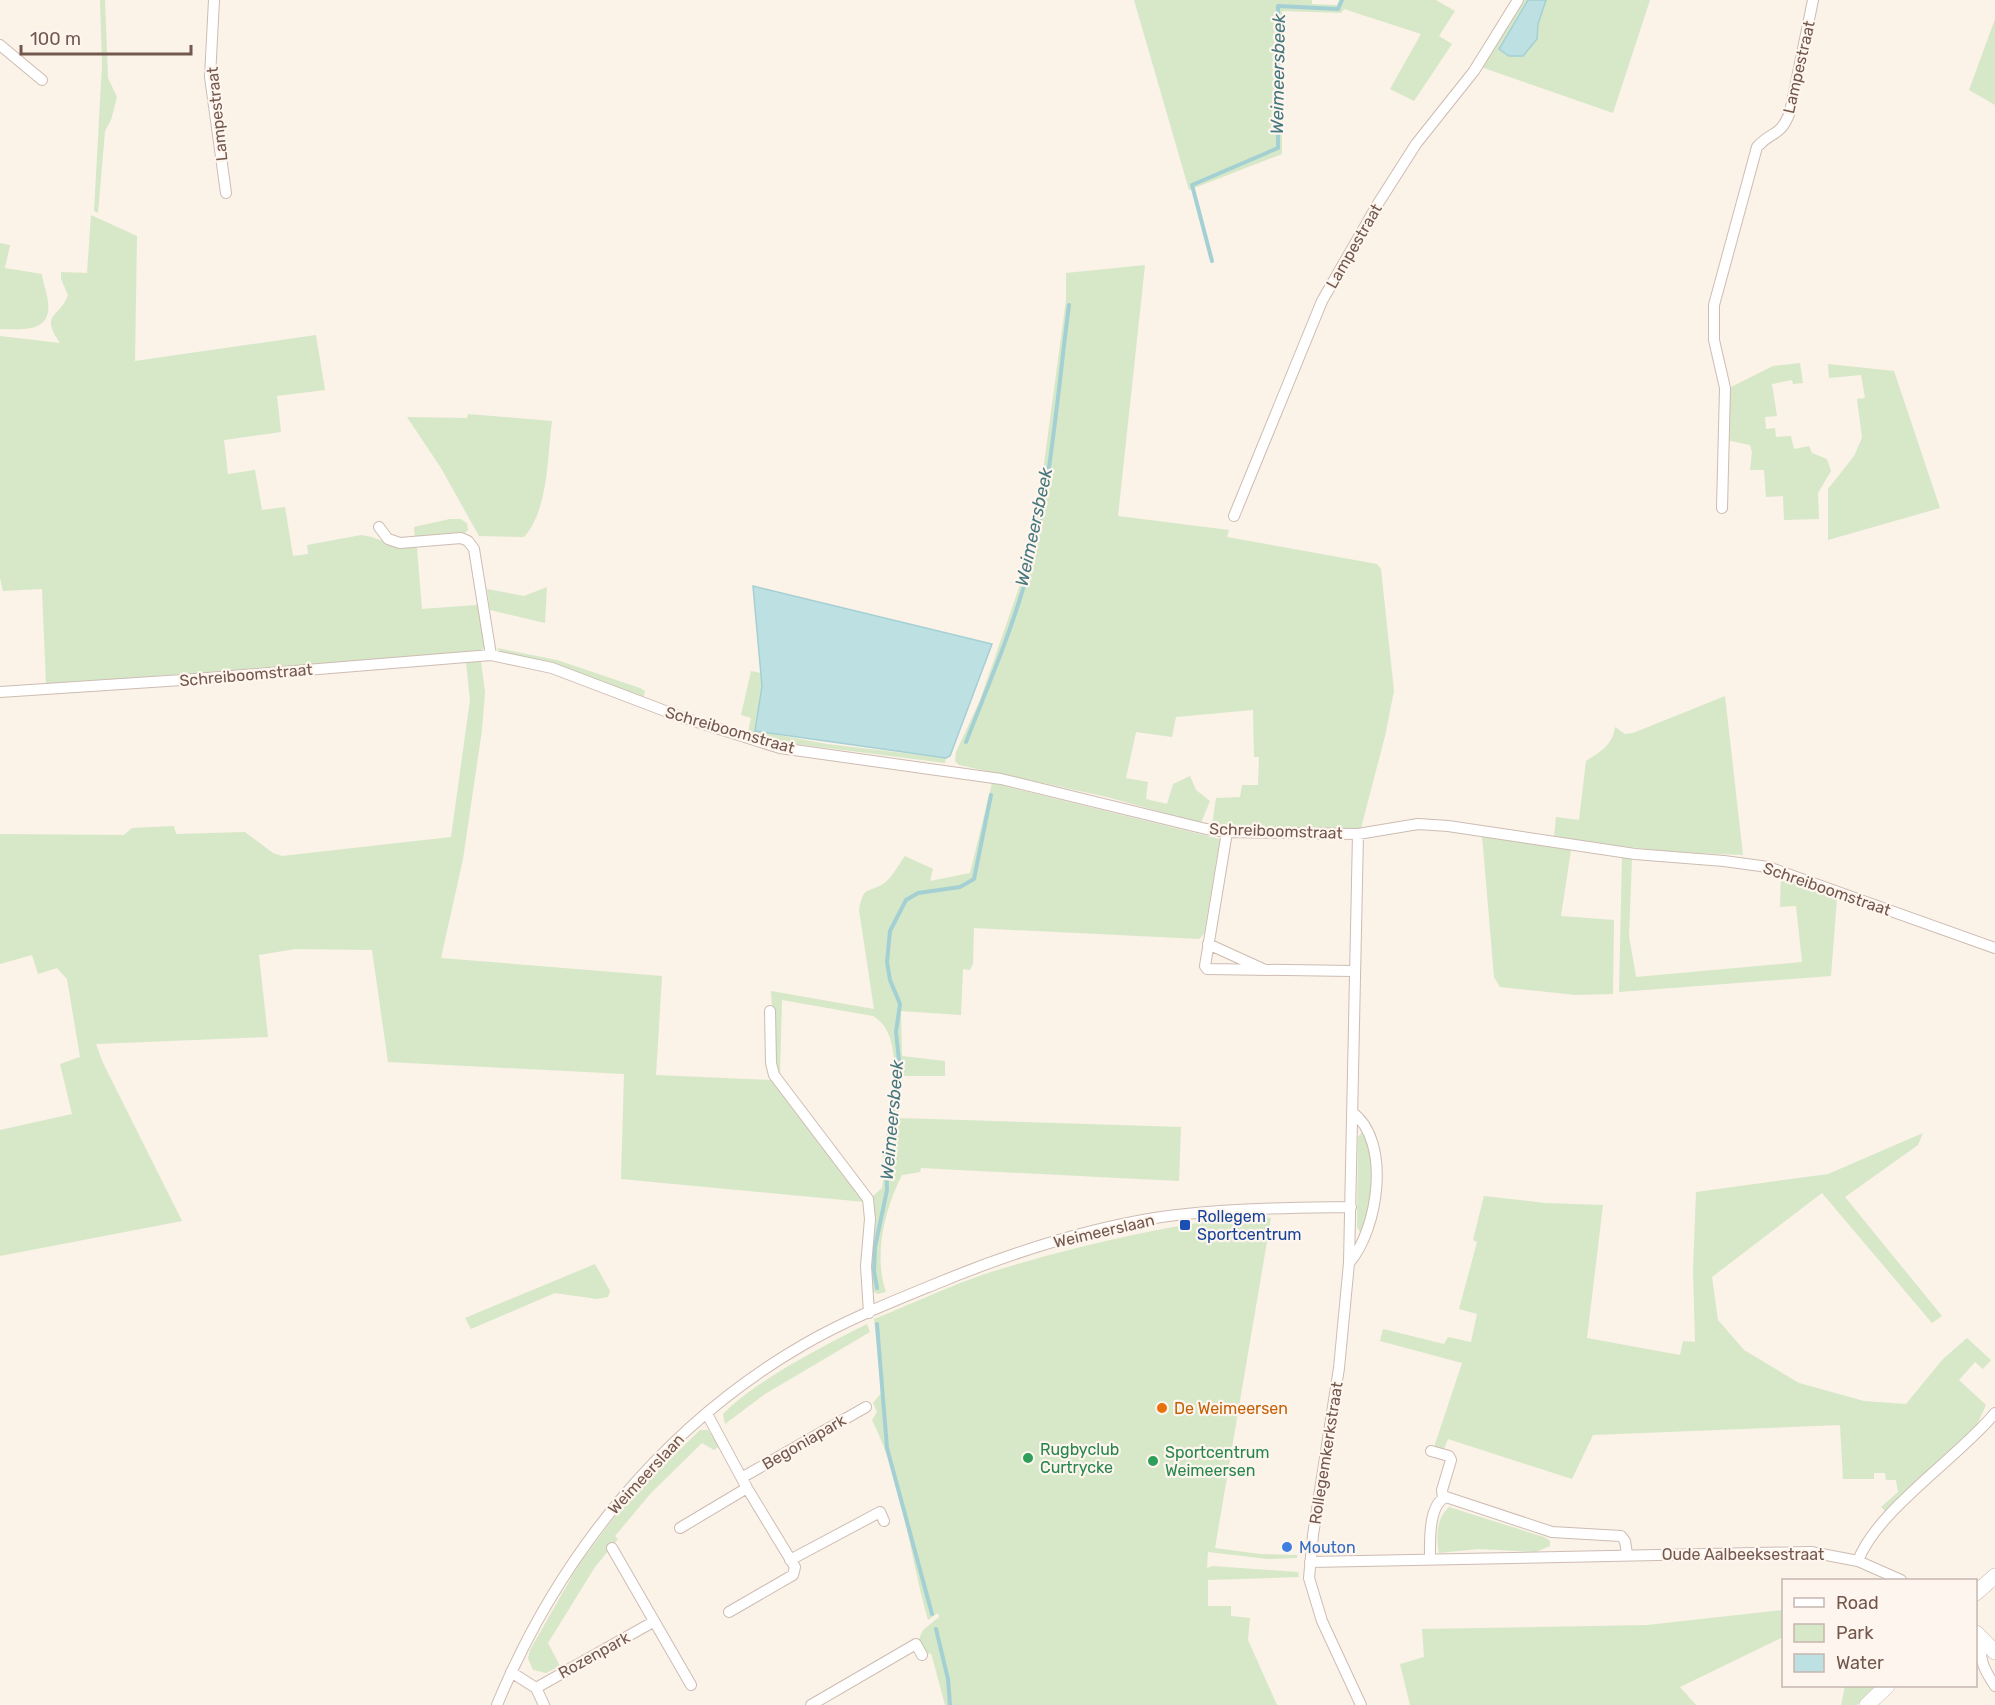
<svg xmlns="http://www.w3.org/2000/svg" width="1995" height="1705" font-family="Rubik,sans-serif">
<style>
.green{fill:#d6e8c7}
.water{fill:#bde0e3;stroke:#a4d0d4;stroke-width:1.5}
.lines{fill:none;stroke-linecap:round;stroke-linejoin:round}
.stream{stroke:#a4d0d4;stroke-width:4}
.street-casing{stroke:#cebcb2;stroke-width:12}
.secondary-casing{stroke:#d1bcaf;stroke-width:16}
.street{stroke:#fff;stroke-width:10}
.secondary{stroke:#fff;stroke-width:15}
.transit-dot{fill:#1a4fb4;stroke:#fef6ee;stroke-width:2}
.food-dot{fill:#e8710a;stroke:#fef6ee;stroke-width:2}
.leisure-dot{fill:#2e9e5b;stroke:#fef6ee;stroke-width:2}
.shop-dot{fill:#3f7fe0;stroke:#fef6ee;stroke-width:2}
.labels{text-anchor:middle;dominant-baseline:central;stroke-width:4.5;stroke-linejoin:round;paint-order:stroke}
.street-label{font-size:16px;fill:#73584e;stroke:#fef6ee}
.transit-label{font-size:16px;fill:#164399;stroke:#fef6ee;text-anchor:start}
.food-label{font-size:16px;fill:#c56008;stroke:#fef6ee;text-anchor:start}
.leisure-label{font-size:16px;fill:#27864d;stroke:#fef6ee;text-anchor:start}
.shop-label{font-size:16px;fill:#366cbe;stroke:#fef6ee;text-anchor:start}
.water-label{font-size:18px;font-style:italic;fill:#46787e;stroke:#fef6ee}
</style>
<rect width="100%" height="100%" fill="#fbf2e8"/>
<path class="green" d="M100 0H105L108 78 117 97 111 120 105 131 98 213 94 211 102 65Z
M1134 0H1312V4L1337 5 1339 0H1436L1455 11 1439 36 1452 44 1414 101 1390 89 1421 34 1344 9 1341 13 1282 11V154L1189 190Z
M1522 0H1528L1499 49 1537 39 1538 24 1546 0H1650L1613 113 1481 67Z
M1995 19V105L1969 90Z
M91 215 137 236 135 361 316 335 325 390 277 396 281 432 224 440 228 474 255 470 262 510 285 507 293 556 308 554 307 545 361 535 372 537 400 548H417L422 609 477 605 480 607 484 648 481 651 426 656 46 684 42 589 3 591 0 578V336L60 343C39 313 60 318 68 295L61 279V272L87 273Z
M0 243 10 245 5 268 42 274C43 284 47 292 48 302 52 334 21 329 0 329Z
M1145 265 1118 516 1229 530 1227 537 1377 564 1381 569 1394 691 1385 736 1361 828 1304 830 1212 825 1216 798 1240 797 1242 785H1258L1259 757H1254L1253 710 1176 717 1172 737 1136 732 1126 778 1148 782 1146 799 1167 804 1173 784 1190 776 1196 790 1210 801 1201 823 1107 797 959 765 955 761 956 752 980 700 1023 576 1039 501 1066 300V273Z
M1800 363 1803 383 1793 384 1792 380 1772 384 1777 416 1765 417 1766 429 1775 428 1776 437 1791 436 1794 449 1809 446 1812 453 1827 459 1831 471 1818 493 1819 519 1784 520 1783 496 1766 497 1764 470H1750L1752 452 1750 445 1726 440 1729 388 1773 366Z
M1828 364 1894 371 1940 508 1828 540V489L1854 456 1862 438 1857 399 1865 398 1861 375 1829 378Z
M468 414 552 421C547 457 549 509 524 537L479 536 441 468 407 417 467 418Z
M450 519H460L467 523 468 530 465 533 443 534 415 539 414 527Z
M547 587 545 623 490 610 487 589 524 596Z
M497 648 557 660 640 688 645 691 643 699 499 651Z
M466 662H481L485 692 482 730 463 859 441 958 662 976 656 1075 772 1080 865 1202 621 1179 624 1074 388 1062 372 950 295 949 259 955 268 1037 96 1044 103 1063 182 1221 0 1256V1130L72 1114 60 1064 80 1057 67 979 57 968 38 974 32 955 0 964V834L124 835 132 828 174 826 176 834 245 832 273 853 282 856 451 837 470 700Z
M751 671 761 673 762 686 756 731 827 744 946 758 945 763 780 742 748 732 751 718 741 715Z
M1725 696 1743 855 1672 852 1554 838 1556 817 1579 820 1586 761C1600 752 1613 745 1615 727L1625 734 1633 733Z
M992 783 1220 839 1204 934 1199 939 974 928 973 964 970 970 963 969 961 1015 901 1011 902 1056 945 1061V1076H901L898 1118 1181 1127 1179 1181 921 1168 920 1172 902 1175C885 1208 873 1255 886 1292L878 1294 872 1291 870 1257 872 1197 882 1188C884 1177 882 1167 883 1156 887 1122 911 1037 873 1016L782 1000 780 1074 776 1072 771 991 874 1009 859 910C864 885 866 894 883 884 892 878 899 864 905 856L933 869 930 881 970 873Z
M1482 835 1571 850 1561 916 1614 920 1613 994 1576 995 1500 987 1494 977Z
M1622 857 1632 858 1629 936 1636 977 1802 962 1796 906 1780 907 1781 875 1837 898 1831 976 1619 992Z
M1362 1132 1365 1133C1374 1156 1377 1213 1360 1232L1357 1227 1358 1137Z
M1923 1133 1918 1145 1845 1197 1942 1316 1932 1323 1822 1193 1712 1277 1718 1320 1744 1350 1799 1383 1864 1401 1906 1404 1943 1359 1967 1338 1991 1360 1983 1369 1975 1362 1959 1380 1986 1405 1975 1429 1886 1512 1881 1507 1898 1492 1896 1480H1886L1885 1473H1874V1479H1843L1840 1425 1593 1435 1572 1479 1448 1439 1444 1449 1434 1447 1462 1363 1380 1341 1383 1329 1444 1344 1448 1337 1471 1342 1477 1314 1459 1309 1477 1242 1473 1240 1484 1196 1545 1203 1603 1205 1587 1338 1680 1355 1683 1341 1695 1342 1693 1270 1696 1192 1828 1174Z
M1258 1215 1271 1218 1215 1548 1260 1554 1297 1555V1558L1268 1559 1208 1552 1207 1568 1212 1566 1298 1572 1299 1577 1208 1580V1606H1231V1616L1250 1618 1248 1640 1277 1705H945L931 1653 928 1654 919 1639 923 1630 939 1617 938 1613 928 1620C909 1554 903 1482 872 1420L877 1412 873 1403 882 1392 874 1319C914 1303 953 1284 994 1271 1080 1245 1169 1224 1258 1215Z
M595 1264 610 1291 608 1297 597 1299 555 1293 471 1329 465 1318Z
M867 1324 870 1332 765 1394 725 1424 723 1414C753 1382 827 1344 867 1324Z
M700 1430H708L720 1446 714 1450 702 1443 651 1493 615 1536 618 1539 595 1567 548 1643 560 1666 546 1673 533 1670 528 1658 530 1650 579 1564 625 1503Z
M1449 1507 1544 1537 1550 1541V1546L1536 1552 1478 1549 1439 1553C1436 1537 1436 1519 1449 1507Z
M1783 1610V1637L1680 1687 1696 1705H1410L1400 1664 1424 1657 1422 1629 1647 1625Z
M1845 1686H1876L1857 1705H1841Z"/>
<path class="water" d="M1528 0H1546L1538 24 1537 39 1523 56H1509L1499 49Z
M753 586 992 644 950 756 946 758 755 731 762 686Z"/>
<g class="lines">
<path class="stream" d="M1212 261 1192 185 1278 148V6L1338 9 1342 0
M966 742C987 688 1010 635 1026 579 1051 491 1057 396 1069 305
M877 1288 874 1271 875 1247 887 1190 886 1157 900 1070 896 1032 900 1004 890 980 887 962 890 931 906 900 918 893 960 887 974 879 991 795
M877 1324 887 1448 932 1614
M936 1629 948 1679 950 1705"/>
<defs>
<path id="street" d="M214 0 210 77 226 193
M0 45 42 80
M1722 508 1725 388 1714 340V305L1757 147C1772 130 1780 138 1790 112L1813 0
M1234 516 1322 301 1379 202 1416 144 1474 71 1518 0
M379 527 388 539 400 543 461 538 468 541 474 549 491 655
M0 692 182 680 491 655 552 668 681 717 780 748 1001 779 1206 829 1227 832 1358 834 1418 824 1448 826 1635 854 1724 861 1768 867 1995 948
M1227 832 1205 966 1207 969 1353 971
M1358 834 1349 1263 1339 1368 1313 1535 1309 1578 1322 1621 1361 1705
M1208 944 1263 969
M770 1011 771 1063 774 1075 868 1199 870 1219 866 1266 869 1313
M1349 1263C1378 1230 1392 1141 1352 1112
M707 1414 747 1488 795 1567 793 1575 729 1612
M1431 1451 1449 1456 1451 1460 1442 1490 1443 1498
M743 1477 866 1407
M680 1528 747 1488
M612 1548 691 1685
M1430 1559C1430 1543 1428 1504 1446 1497L1552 1532 1621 1536 1625 1541 1627 1554
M790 1560 880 1512 884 1521
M1858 1561C1876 1511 1959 1457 1995 1413
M1310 1562 1811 1552 1858 1561 1901 1580
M1982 1641C1978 1659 1985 1671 1995 1686
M511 1672 536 1688 544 1705
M536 1688 653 1622
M497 1705C558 1557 663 1426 803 1345 844 1321 889 1303 933 1285 1005 1255 1083 1229 1161 1217 1224 1208 1287 1208 1351 1207
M811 1705 916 1644 922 1655"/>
<path id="secondary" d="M1976 1593 1995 1576
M1976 1633 1995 1652
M1867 1705 1887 1686"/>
</defs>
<use href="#street" class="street-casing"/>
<use href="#secondary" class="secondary-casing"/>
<use href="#street" class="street"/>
<use href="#secondary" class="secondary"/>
</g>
<rect class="transit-dot" x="1179" y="1219" width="12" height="12" rx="3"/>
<circle class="food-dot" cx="1162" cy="1408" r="6"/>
<g class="leisure-dot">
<circle cx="1028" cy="1458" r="6"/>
<circle cx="1153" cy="1461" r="6"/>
</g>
<circle class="shop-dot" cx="1287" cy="1547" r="6"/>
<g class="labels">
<g class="street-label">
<text transform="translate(1799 67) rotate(-77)">Lampestraat</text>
<text transform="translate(217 114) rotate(-96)">Lampestraat</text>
<text transform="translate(1354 246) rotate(-60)">Lampestraat</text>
<text transform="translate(246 675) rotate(-5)">Schreiboomstraat</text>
<text transform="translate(730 730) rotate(16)">Schreiboomstraat</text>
<text transform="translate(1276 831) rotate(2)">Schreiboomstraat</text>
<text transform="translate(1827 889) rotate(19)">Schreiboomstraat</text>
<text transform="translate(1104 1231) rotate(-13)">Weimeerslaan</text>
<text transform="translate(804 1442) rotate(-30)">Begoniapark</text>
<text transform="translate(1326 1453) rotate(-81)">Rollegemkerkstraat</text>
<text transform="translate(646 1474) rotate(-47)">Weimeerslaan</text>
<text x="1743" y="1554">Oude Aalbeeksestraat</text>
<text transform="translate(594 1655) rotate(-29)">Rozenpark</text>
</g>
<g class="transit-label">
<text x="1197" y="1216">Rollegem<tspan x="1197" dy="18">Sportcentrum</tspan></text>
</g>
<g class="food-label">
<text x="1174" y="1408">De Weimeersen</text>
</g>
<g class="leisure-label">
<text x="1040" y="1449">Rugbyclub<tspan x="1040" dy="18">Curtrycke</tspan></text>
<text x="1165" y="1452">Sportcentrum<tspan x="1165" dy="18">Weimeersen</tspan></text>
</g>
<g class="shop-label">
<text x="1299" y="1547">Mouton</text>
</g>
<g class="water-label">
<text transform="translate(1278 74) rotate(-89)">Weimeersbeek</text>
<text transform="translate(1034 527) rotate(-78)">Weimeersbeek</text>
<text transform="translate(892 1120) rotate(-85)">Weimeersbeek</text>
</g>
</g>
<rect x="1782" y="1579" width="195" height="108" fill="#fef6ee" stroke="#c6b7ae" stroke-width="1.5"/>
<rect x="1794" y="1598" width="30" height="9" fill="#ffffff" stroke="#c6b7ae" stroke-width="1.5"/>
<text x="1836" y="1609" font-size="18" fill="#73584e">Road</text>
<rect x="1794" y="1624" width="30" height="18" fill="#d6e8c7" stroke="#c6b7ae" stroke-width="1.5"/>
<text x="1836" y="1639" font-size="18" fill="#73584e">Park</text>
<rect x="1794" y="1654" width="30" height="18" fill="#bde0e3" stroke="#c6b7ae" stroke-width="1.5"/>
<text x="1836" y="1669" font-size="18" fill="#73584e">Water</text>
<path d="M21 45v9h170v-9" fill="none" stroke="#73584e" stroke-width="3"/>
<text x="30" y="45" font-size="18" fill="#73584e" stroke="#fef6ee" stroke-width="4.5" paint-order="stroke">100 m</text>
</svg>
